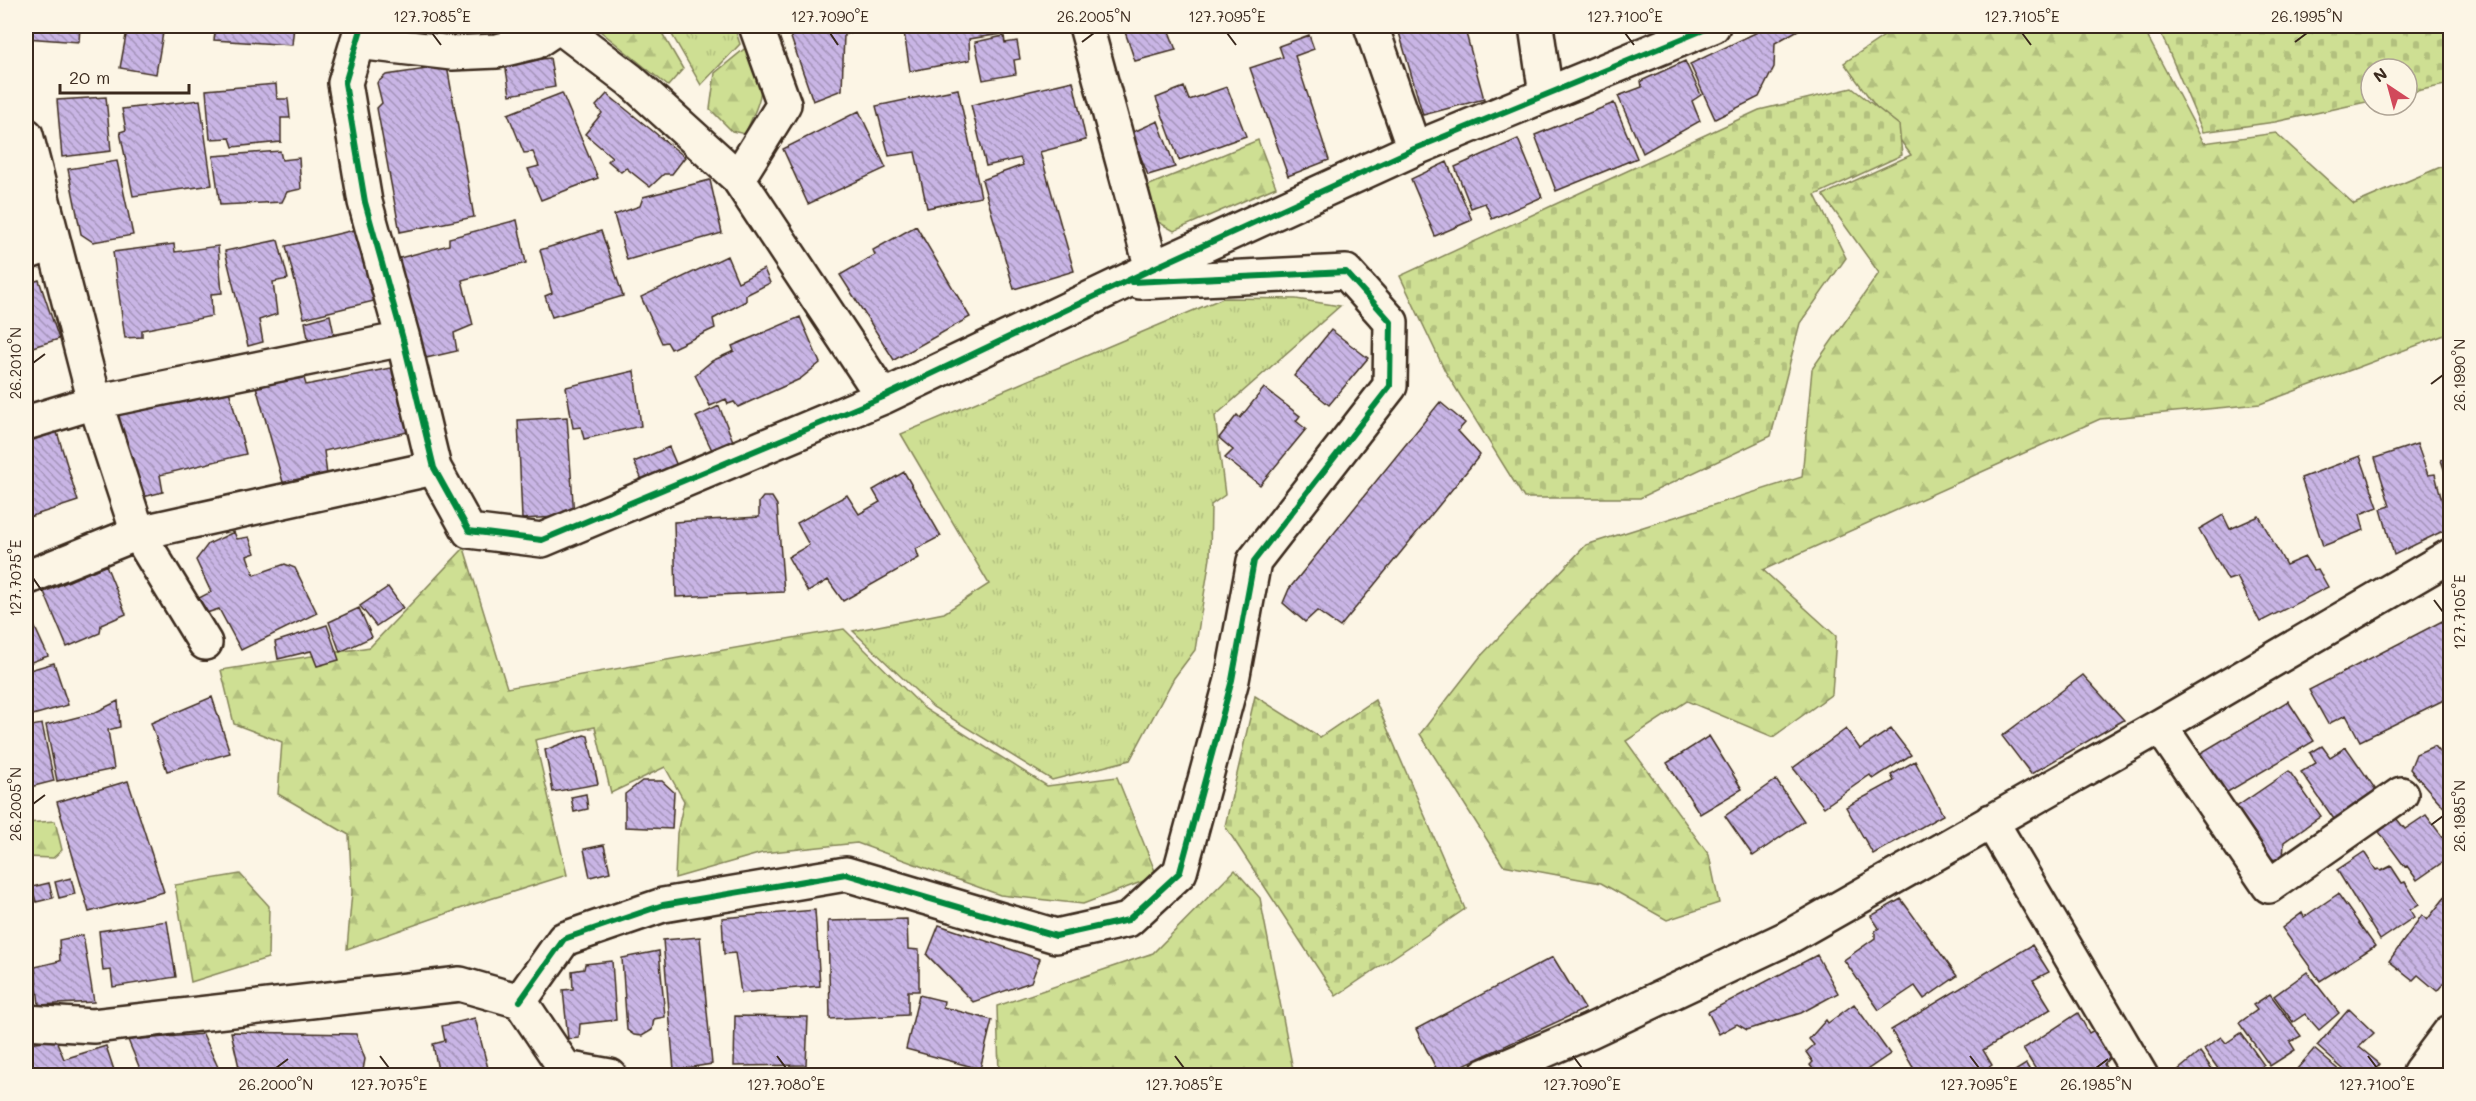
<svg xmlns="http://www.w3.org/2000/svg" width="2476" height="1101" font-family="Mali,sans-serif">
<style>
.grass{fill:url(#grass-tufts);stroke:#848458;stroke-width:1.5}
.forest{fill:url(#forest-firs);stroke:#848458;stroke-width:1.5}
.cemetery{fill:url(#cemetery-stones);stroke:#848458;stroke-width:1.5}
.building{fill:url(#building-back-hatch);stroke:#3b2a1e;stroke-width:1.5}
.lines{fill:none;stroke-linecap:round;stroke-linejoin:round}
.street-casing{stroke:#3b2a1e;stroke-width:38}
.street{stroke:#fcf5e5;stroke-width:33}
.cycleway-casing{stroke:#fcf5e5;stroke-width:10}
.cycleway{stroke:#00873e;stroke-width:6}
.ticks{fill:none;stroke:#3b2a1e;stroke-width:2}
.neatline{fill:none;stroke:#3b2a1e;stroke-width:2}
.ticks-label{font-size:15px;text-anchor:middle;fill:#3b2a1e}
</style>
<defs>
<pattern id="grass-tufts" width="24" height="20" patternUnits="userSpaceOnUse" patternTransform="scale(1.5)"><rect width="24" height="20" fill="#cedf93"/><path d="M3 7l-1-3M5 7V3M7 7l1-3M15 17l-1-3M17 17v-4M19 17l1-3" fill="none" stroke="#b2c07e"/></pattern>
<pattern id="forest-firs" width="22" height="20" patternUnits="userSpaceOnUse" patternTransform="scale(1.5)"><rect width="22" height="20" fill="#cedf93"/><path d="M5 1l3.5 6h-7zM16 11l3.5 6h-7z" fill="#b2c07e"/></pattern>
<pattern id="cemetery-stones" width="16" height="16" patternUnits="userSpaceOnUse" patternTransform="scale(1.5)"><rect width="16" height="16" fill="#cedf93"/><path d="M2 7V4a2 2 0 0 1 4 0v3zM10 15v-3a2 2 0 0 1 4 0v3z" fill="#b2c07e"/></pattern>
<pattern id="building-back-hatch" width="6" height="6" patternUnits="userSpaceOnUse" patternTransform="scale(1.5)"><rect width="6" height="6" fill="#c9b5e5"/><path d="M-1 5l2 2M0 0l6 6M5-1l2 2" fill="none" stroke="#a493b9"/></pattern>
</defs>
<rect width="100%" height="100%" fill="#fcf5e5"/>
<filter id="ink" filterUnits="userSpaceOnUse"><feTurbulence type="fractalNoise" baseFrequency=".0167" numOctaves="2"/><feDisplacementMap in="SourceGraphic" scale="12" xChannelSelector="R" yChannelSelector="G"/><feConvolveMatrix kernelMatrix="1 2 1 2 8 2 1 2 1" color-interpolation-filters="sRGB"/></filter>
<g filter="url(#ink)">
<path class="grass" d="M667 26H734L740 44 701 85Z
M1223 298 1296 299 1340 306 1215 416 1225 495 1211 505 1210 558 1195 650 1174 678 1130 760 1052 780 933 707 853 631 944 613 989 584 901 434Z"/>
<path class="forest" d="M594 26H658L683 69 668 86Z
M1888 26H2083L2104 31 2142 26 2204 143 2276 133 2354 204 2450 163V333L2260 404 2100 419 1763 570 1836 636 1832 694 1773 737 1687 701 1626 741 1709 855 1719 903 1667 920 1601 883 1503 865 1420 734 1480 657 1586 545 1802 477 1812 369 1879 273 1823 195 1911 155 1844 63 1890 32Z
M748 46C769 85 762 96 745 134L732 131 710 109 715 73Z
M1258 140 1276 187 1174 231 1153 219 1147 186Z
M464 548 507 688 844 629 925 709 1047 786 1117 777 1157 876 1083 904 1000 895 857 843 762 853 675 878 677 833 684 801 665 767 611 793 595 727 535 740 567 875 471 905 347 949 352 892 349 835 278 794 282 742 234 724 221 670 370 647Z
M55 821 62 850 53 858 26 857V823Z
M1235 870 1260 898 1294 1075H999L997 1006 1153 953Z
M240 874 269 906 268 958 191 982 175 885Z"/>
<path class="cemetery" d="M2158 26H2450V84L2407 93V69H2371V101L2275 122 2203 132Z
M1852 88 1899 125 1902 155 1815 195 1846 258 1800 323 1771 436 1640 498H1524L1445 371 1400 276 1759 110Z
M1255 696 1320 737 1375 700 1465 909 1336 996 1225 826Z"/>
<path class="building" d="M26 26H80L79 42 26 38Z
M118 26 164 27 156 74 120 68 127 30 118 28Z
M216 26H294L292 45 214 40Z
M406 26H457L456 34 406 31Z
M464 26H525L524 33 464 32Z
M787 26H874L844 34 842 90 813 101Z
M916 26H1048V27L969 39 970 60 910 71 904 32 916 30Z
M1123 26H1167L1176 50 1135 61Z
M1408 26H1464L1484 99 1423 115 1398 29Z
M1770 26H1798L1800 29 1775 43 1774 67 1759 97 1715 119 1690 64Z
M1309 35 1314 49 1295 56 1329 160 1288 176 1250 68 1283 57 1279 46Z
M1004 36 1005 43 1017 41 1020 59 1014 60 1016 74 983 80 975 42Z
M550 58 555 87 510 95 505 63Z
M1685 61 1701 95 1692 101 1700 121 1643 153 1618 96 1642 87 1641 81Z
M447 66 474 217 400 232 377 108 382 103 377 83 386 75Z
M1073 81 1086 140 1040 152 1074 271 1014 289 982 180 1023 165 1020 158 986 166 971 105Z
M276 84 277 99H288L290 118H281V142L233 147 230 138 210 139 206 90Z
M1184 87 1189 100 1227 87 1246 136 1179 160 1156 98Z
M958 89 981 197 927 208 915 152 889 156 876 106Z
M562 93 598 178 541 200 528 169 539 166 533 152 524 153 508 114Z
M607 94 685 157 672 174H664L650 187 626 168 621 172 608 161 612 157 585 134 602 113 596 106Z
M106 97 111 151 62 157 57 100Z
M200 100 212 185 133 196 120 132 126 130 122 109Z
M1614 103 1637 158 1556 191 1535 135Z
M859 111 886 168 808 204 783 149Z
M1158 121 1175 167 1148 175 1131 133Z
M1518 139 1542 197 1492 219 1485 203 1471 208 1455 167Z
M280 151 282 160 299 158 301 189 287 192 282 202 220 205 213 156Z
M117 161 133 235 93 242 81 234 68 169Z
M1447 162 1472 220 1435 236 1411 179Z
M710 180 722 233 627 260 614 215 640 206 643 197Z
M517 220 526 263 462 280 473 325 454 333 457 351 426 358 409 294 402 295 392 260 449 245V238Z
M916 226 970 317 894 360 840 275 875 255 873 250Z
M363 228 378 300 304 318 286 246Z
M601 231 623 296 552 317 545 296 552 293 540 250Z
M278 240 288 279 273 282 277 314 259 320 263 342 248 346 225 251Z
M174 244 175 252 218 246 222 293 211 294 212 316 142 330V337L125 338 113 252Z
M727 256 738 282 764 269 770 283 746 295V301L713 319 715 328 671 349 667 342 662 343 641 297Z
M39 280 59 339 26 349V284Z
M330 315 335 339 309 344 305 322Z
M800 317 820 363 800 379 738 407 734 402 728 404 726 399 710 406 695 375 712 361 734 351 732 346Z
M1331 330 1368 358 1329 405 1294 376Z
M396 367 412 431 324 451 327 475 284 486 254 379 302 371 306 385Z
M634 371 641 426 584 439 581 427 573 428 566 387Z
M228 387 246 454 160 475 163 492 139 498 114 414Z
M1264 388 1300 416 1296 421 1306 429 1260 485 1225 458 1233 450 1219 438 1237 415 1240 418Z
M1440 402 1465 423 1458 431 1480 455 1340 627 1317 611 1305 622 1283 603 1289 589Z
M719 406 733 441 712 450 696 417Z
M567 417 574 516 522 519 518 420Z
M57 432 78 501 26 518V442Z
M2417 444 2428 475 2435 474 2449 528 2394 555 2381 509 2390 506 2375 458Z
M669 447 677 466 643 482 634 462Z
M2360 456 2378 507 2360 514 2364 530 2323 546 2301 478Z
M2450 457V487L2441 460Z
M904 472 941 536 916 549 919 558 843 601 828 580 808 592 788 557 809 545 797 523 847 495 859 514 880 502 873 490Z
M763 497H772L777 505 784 592 676 597 674 522 759 517V502Z
M2223 515 2230 529 2259 516 2286 565 2305 557 2313 570 2318 569 2328 587 2260 622 2237 577 2228 580 2199 529Z
M234 532 237 539 249 537 255 553 247 556 254 575 285 564 295 568 317 613 241 650 219 609 200 615 193 601 211 592 196 560 208 544Z
M106 565 126 614 101 625 100 633 67 647 44 592Z
M388 587 403 608 376 626 360 606Z
M359 608 372 637 340 652 329 622Z
M26 614 31 619 48 656 26 664Z
M2450 617V697L2360 741 2346 715 2328 724 2309 690Z
M327 625 339 660 317 666 311 651 278 659 275 642Z
M54 663 68 705 26 717V671Z
M2083 675 2124 720 2031 774 2002 736Z
M212 697 230 753 167 771 151 723Z
M118 701 120 727 108 730 114 769 57 781 46 725 94 713Z
M2288 701 2314 741 2219 797 2194 757Z
M42 724 54 781 26 788V727Z
M1846 729 1860 749 1891 729 1911 755 1873 779 1870 775 1824 807 1793 768Z
M584 735 588 736 598 784 553 792 545 750Z
M1709 736 1742 789 1700 814 1667 763Z
M2322 746 2330 757 2346 747 2378 793 2336 822 2301 772 2316 763 2310 753Z
M2434 746 2449 764 2450 763V814L2410 769 2416 754Z
M1915 761 1943 815 1873 854 1846 807 1894 781 1891 775Z
M2289 771 2321 816 2284 842 2283 861 2261 857 2229 812Z
M1776 780 1804 821 1753 856 1725 816Z
M128 781 164 892 89 912 57 802Z
M642 781H662L674 792 672 829 625 827V794Z
M586 794 588 809 574 812 571 797Z
M2426 815 2450 847V857L2417 880 2407 866 2405 867 2379 832 2396 818 2405 829Z
M604 845 610 872 590 877 584 849Z
M2364 852 2376 870 2379 869 2381 871 2391 866 2402 883 2405 882 2419 904 2410 910 2414 917 2380 940 2337 870Z
M71 878 75 894 59 898 55 882Z
M49 883 53 898 36 902 32 887Z
M2450 891V987L2444 983 2437 991 2418 975 2413 980 2389 961 2422 915 2427 920Z
M2338 894 2375 946 2320 981 2282 928 2302 913 2304 917Z
M1901 899 1957 976 1924 999 1915 986 1879 1010 1844 960 1875 938V931L1879 928 1871 916Z
M815 910 820 986 741 993 735 953 724 954 722 918Z
M907 919 908 949 919 950V991H908V1015L830 1019 828 921Z
M167 921 176 977 113 987 111 970 103 971 99 931Z
M939 925 1040 959 1031 982 973 1002 927 955Z
M83 935 94 1002 39 1005 35 967 60 961 59 940Z
M700 937 712 1064 674 1070 663 940Z
M2032 945 2049 972 2033 980 2051 1009 1983 1050 1992 1065 1976 1076H1918L1891 1030Z
M659 951 665 1017 654 1019 652 1030 642 1036 634 1035 627 1030 622 958Z
M1817 955 1838 993 1801 1013 1747 1030 1737 1024 1719 1034 1708 1012Z
M1553 957 1585 1009 1440 1076 1416 1029Z
M612 961 616 1020 580 1024 579 1038 568 1039 563 990 573 989 572 971 584 969 585 964Z
M2307 972 2339 1013 2319 1030 2305 1014 2293 1022 2274 996Z
M2270 994 2301 1036 2290 1042 2295 1050 2270 1066 2239 1023 2257 1010 2253 1005Z
M919 995 944 1001 943 1007 992 1020 980 1069 906 1049Z
M1854 1004 1890 1054 1858 1076H1818L1810 1065 1813 1062 1806 1052 1814 1045 1809 1039 1826 1020 1828 1023Z
M2349 1009 2374 1033 2359 1047 2380 1064 2370 1076H2351L2317 1046Z
M2078 1013 2089 1033 2096 1029 2111 1056 2104 1064 2108 1072 2102 1076H2040L2023 1049Z
M735 1016 808 1017 806 1065 734 1066Z
M475 1018 489 1072 474 1076H439L433 1044 445 1041 442 1026Z
M231 1032 356 1034 365 1059 362 1076H241Z
M2241 1033 2264 1065 2256 1071 2259 1076H2223L2204 1049 2221 1037 2226 1043Z
M203 1034 222 1076H143L128 1040Z
M56 1040 64 1059 106 1046 116 1076H26V1043Z
M2314 1049 2341 1072 2337 1076H2291Z
M2200 1052 2217 1076H2171Z
M2026 1064 2033 1076H2007Z"/>
<g class="lines">
<defs>
<path id="street" d="M362 26 345 83 365 202 403 339 434 468 469 531 542 540 883 397 1152 269 1414 149 1713 26
M559 26 630 80 738 178 883 397
M1086 26 1152 269
M1371 26 1414 149
M1536 26 1546 95
M357 42 452 53 497 51 535 42 559 26
M26 135 95 402 138 533 205 643
M738 178 784 104 756 26
M26 253 54 243
M26 423 95 402 403 339
M26 578 138 533 434 468
M2160 726 2269 886 2401 794
M1991 821 2141 1076
M520 1001 564 939 663 905 846 874 1056 936 1128 920 1180 872 1232 680 1254 561 1390 386 1391 322 1346 272 1140 282
M26 1022 93 1026 460 984 520 1001 565 1068 610 1076
M2420 1072 2450 1032
M1485 1076 1590 1031 1785 939 2160 726 2450 556"/>
</defs>
<use href="#street" class="street-casing"/>
<use href="#street" class="street"/>
<defs>
<path id="cycleway" d="M362 26 345 83 365 202 403 339 434 468 469 531 542 540 883 397 1152 269 1414 149 1713 26
M520 1001 564 939 663 905 846 874 1056 936 1128 920 1180 872 1232 680 1254 561 1390 386 1391 322 1346 272 1132 282"/>
</defs>
<use href="#cycleway" class="cycleway-casing"/>
<use href="#cycleway" class="cycleway"/>
</g>
</g>
<path class="ticks" d="M432 33 441 45M830 33 838 45M1227 33 1236 45M1625 33 1634 45M2022 33 2031 45M1082 42 1094 33M2295 42 2307 33M33 363 45 354M2431 384 2443 375M33 578 42 591M2434 600 2443 612M33 804 45 795M2431 825 2443 816M380 1056 389 1068M777 1056 786 1068M1175 1056 1184 1068M1573 1056 1582 1068M1970 1056 1979 1068M2368 1056 2377 1068M276 1068 288 1059M2096 1068 2108 1059"/>
<rect width="2476" height="1101" fill="none" stroke="#fcf5e5" stroke-width="66"/>
<g transform="translate(2389 87) rotate(324)"><circle r="28" fill="#fcf5e5" stroke="#afa495" stroke-width="1.5"/>
<path d="M0-4.5L10 22L0 15L-10 22Z" fill="#d1495b"/>
<text y="-9" font-size="16" font-weight="bold" text-anchor="middle" fill="#3b2a1e">N</text>
</g>
<path d="M60 84v9h129v-9" fill="none" stroke="#3b2a1e" stroke-width="3"/>
<text x="69" y="84" font-size="18" fill="#3b2a1e" stroke="#fcf5e5" stroke-width="4.5" paint-order="stroke">20 m</text>
<rect x="33" y="33" width="2410" height="1035" class="neatline"/>
<g class="ticks-label">
<text x="432" y="22">127.7085°E</text>
<text x="830" y="22">127.7090°E</text>
<text x="1094" y="22">26.2005°N</text>
<text x="1227" y="22">127.7095°E</text>
<text x="1625" y="22">127.7100°E</text>
<text x="2022" y="22">127.7105°E</text>
<text x="2307" y="22">26.1995°N</text>
<text transform="translate(16 363) rotate(-90)" y="5">26.2010°N</text>
<text transform="translate(2460 375) rotate(-90)" y="5">26.1990°N</text>
<text transform="translate(16 578) rotate(-90)" y="5">127.7075°E</text>
<text transform="translate(2460 612) rotate(-90)" y="5">127.7105°E</text>
<text transform="translate(16 804) rotate(-90)" y="5">26.2005°N</text>
<text transform="translate(2460 816) rotate(-90)" y="5">26.1985°N</text>
<text x="276" y="1090">26.2000°N</text>
<text x="389" y="1090">127.7075°E</text>
<text x="786" y="1090">127.7080°E</text>
<text x="1184" y="1090">127.7085°E</text>
<text x="1582" y="1090">127.7090°E</text>
<text x="1979" y="1090">127.7095°E</text>
<text x="2096" y="1090">26.1985°N</text>
<text x="2377" y="1090">127.7100°E</text>
</g>
</svg>
